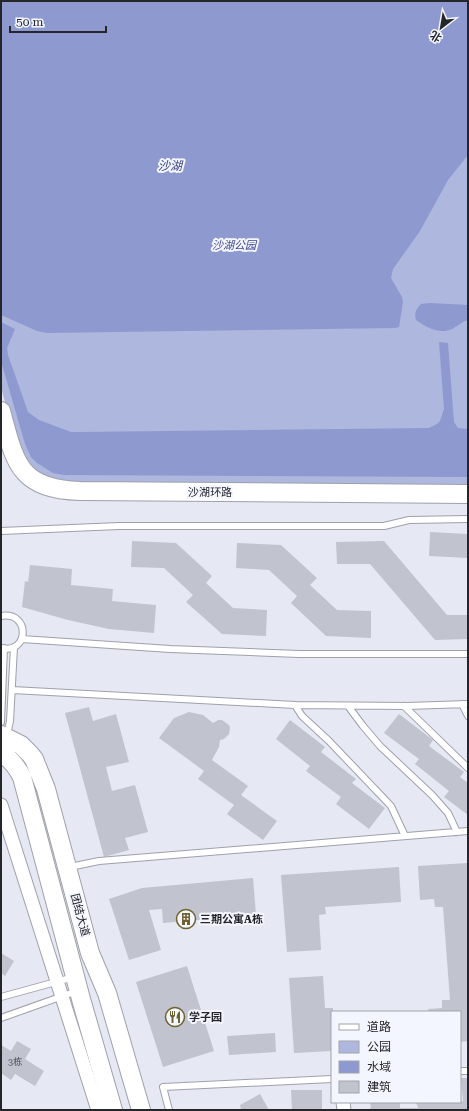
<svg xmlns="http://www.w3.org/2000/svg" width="469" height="1111" font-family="'Roboto Serif','Noto Sans SC',serif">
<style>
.green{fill:#aeb7dd}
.water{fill:#8e99d0}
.building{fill:#c1c4ce}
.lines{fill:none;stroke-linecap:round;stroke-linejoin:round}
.lane-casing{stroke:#9ea1ab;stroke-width:8}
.street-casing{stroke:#9ea1ab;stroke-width:15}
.secondary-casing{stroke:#9ea1ab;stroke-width:20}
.lane{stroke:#fff;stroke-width:6}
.street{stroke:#fff;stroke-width:13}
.secondary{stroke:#fff;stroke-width:18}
.labels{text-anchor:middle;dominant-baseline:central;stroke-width:4;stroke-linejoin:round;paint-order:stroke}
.number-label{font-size:9px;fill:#4c4e53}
.park-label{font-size:11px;font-style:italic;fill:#40488c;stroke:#f4f6ff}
.street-label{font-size:11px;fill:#25262a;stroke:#f4f6ff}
.poi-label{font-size:11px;font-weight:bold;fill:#25262a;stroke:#f4f6ff;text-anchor:start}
.water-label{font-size:12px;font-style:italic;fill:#394184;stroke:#f4f6ff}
</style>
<rect width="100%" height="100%" fill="#e6e8f3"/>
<path class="green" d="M1 1H468V488L64 483 37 474 17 449 1 387Z"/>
<path class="water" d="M1 1H468V155L448 180 420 231 393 269 391 278 402 297 403 302 399 327 395 328 47 333 37 331 1 315Z
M430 303 468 305V320C461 322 458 326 452 329 439 335 426 327 416 320 414 313 416 309 421 304Z
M1 322 15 329 7 348 8 355 28 412 39 420 71 432H77L429 428 437 424 440 421 444 409 439 342 448 343 454 422 458 428 468 429V477L64 475 53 473 37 463 31 457 25 444 1 361Z"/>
<path class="building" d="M430 532 468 534V558L429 556Z
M132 541 176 543 212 576 206 583 233 608 267 610 266 636 222 634 186 602 193 595 164 568 131 567Z
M384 541 447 615H468V639L435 640 370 564H337L336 542Z
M237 543 281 545 317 578 310 585 337 610 371 611V638L326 636 291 603 297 596 269 570 236 568Z
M30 565 72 569 71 585 113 589 112 601 156 605 154 633 109 629 68 620 22 607 25 581 28 582Z
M89 707 93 721 116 714 129 762 106 767 112 791 135 785 148 832 125 838 129 850 104 857 65 713Z
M189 712 203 715 213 723 218 720H222L229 725 230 728 229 734 224 739 220 740 219 747 212 760 248 786 241 795 277 821 263 840 227 814 234 805 198 779 204 771 159 738 174 718Z
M399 714 433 740 429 746 464 772 460 777 468 783V815L444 797 449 791 415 764 419 759 384 733Z
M290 720 325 747 321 752 356 779 352 783 385 808 369 829 336 804 341 797 306 771 310 766 276 739Z
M468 863V1041L460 1042V1012H429L428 1009 442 1008V1000H450L443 907H435L434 899 420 900 418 866Z
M399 867 401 902 325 907 326 914 319 915 321 950 287 952 281 875Z
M253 878 256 915 163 923 162 909 149 910 161 950 129 960 109 899 142 888Z
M1 953 14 961 5 976 1 973Z
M187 966 214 1051 163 1067 136 982Z
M323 976 325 1008H333L332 1051 294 1053 289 978Z
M275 1033 276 1052 229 1055 227 1036Z
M17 1041 31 1049 25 1059 44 1071 35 1086 15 1074 11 1080 1 1073V1045L11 1051Z
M461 1078H468V1110H367L371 1108 370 1102H400V1108H418L416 1102H450V1103L463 1101Z
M291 1090H322V1110H292Z
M260 1094 269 1110H241L240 1105Z"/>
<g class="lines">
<defs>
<path id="lane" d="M1 531 119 526H384L409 520 468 519
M1 616C31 611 29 655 1 648
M22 639 170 649 299 654H468
M12 690 295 705 407 706 468 704
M462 704 468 716
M295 705 302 716 329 741 391 806 405 836
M348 706 363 726 380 746 432 795 448 813 457 832
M404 706 468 768
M1 722 4 648
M7 735 10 721 14 647
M70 867 99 861 468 831
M1 997 74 977
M1 1018 77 991
M460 1071H468
M169 1110 163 1087 332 1079"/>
<path id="street" d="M1 805 98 1110
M343 1102 344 1110"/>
<path id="secondary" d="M1 411C15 462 18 489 80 491L468 494
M1 735 21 745 30 754 34 759 46 789 90 953 107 993 141 1110
M1 753C11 759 17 767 22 777L81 999 113 1110"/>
</defs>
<use href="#lane" class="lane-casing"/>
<use href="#street" class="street-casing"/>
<use href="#secondary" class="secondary-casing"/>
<use href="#lane" class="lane"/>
<use href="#street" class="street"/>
<use href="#secondary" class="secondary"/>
</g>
<defs>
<symbol id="building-ring" viewBox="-11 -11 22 22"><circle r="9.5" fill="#f4f6ff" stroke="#6f622f" stroke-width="1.5"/><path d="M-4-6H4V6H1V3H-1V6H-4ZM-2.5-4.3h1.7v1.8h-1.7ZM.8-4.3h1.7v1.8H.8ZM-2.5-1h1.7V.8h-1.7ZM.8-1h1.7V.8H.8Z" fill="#6f622f"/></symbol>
<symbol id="restaurant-ring" viewBox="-11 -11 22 22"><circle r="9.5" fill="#f4f6ff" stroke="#6f622f" stroke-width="1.5"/><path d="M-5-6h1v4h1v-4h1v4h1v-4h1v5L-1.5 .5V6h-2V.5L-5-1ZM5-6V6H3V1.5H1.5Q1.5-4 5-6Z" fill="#6f622f"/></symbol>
</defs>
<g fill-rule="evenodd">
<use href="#building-ring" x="175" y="908" width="22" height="22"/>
<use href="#restaurant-ring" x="164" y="1006" width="22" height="22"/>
</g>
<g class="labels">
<g class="number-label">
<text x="15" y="1062">3栋</text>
</g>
<g class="park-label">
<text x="234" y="245">沙湖公园</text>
</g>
<g class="street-label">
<text x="210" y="492">沙湖环路</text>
<text transform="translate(80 915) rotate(75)">团结大道</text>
</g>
<g class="poi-label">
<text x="200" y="919">三期公寓A栋</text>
<text x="189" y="1017">学子园</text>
</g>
<g class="water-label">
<text x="170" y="166">沙湖</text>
</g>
</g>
<rect width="469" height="1111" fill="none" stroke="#25262a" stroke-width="4"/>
<rect x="331" y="1011" width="130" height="92" fill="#f4f6ff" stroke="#a1a3aa"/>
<rect x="339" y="1024" width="20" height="6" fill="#ffffff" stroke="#a1a3aa"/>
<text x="367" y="1031" font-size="12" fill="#25262a">道路</text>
<rect x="339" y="1041" width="20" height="12" fill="#aeb7dd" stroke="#a1a3aa"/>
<text x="367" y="1051" font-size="12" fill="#25262a">公园</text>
<rect x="339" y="1061" width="20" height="12" fill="#8e99d0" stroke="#a1a3aa"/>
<text x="367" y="1071" font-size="12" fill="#25262a">水域</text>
<rect x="339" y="1081" width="20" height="12" fill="#c1c4ce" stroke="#a1a3aa"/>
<text x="367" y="1091" font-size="12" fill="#25262a">建筑</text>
<g transform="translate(441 28) rotate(211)" stroke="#f4f6ff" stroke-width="3" paint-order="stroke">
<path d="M0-3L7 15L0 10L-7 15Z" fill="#25262a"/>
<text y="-6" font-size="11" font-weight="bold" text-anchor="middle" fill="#25262a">北</text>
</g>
<path d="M10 26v6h96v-6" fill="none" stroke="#25262a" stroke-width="2"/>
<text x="16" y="26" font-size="12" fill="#25262a" stroke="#f4f6ff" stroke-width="3" paint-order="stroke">50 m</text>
</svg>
